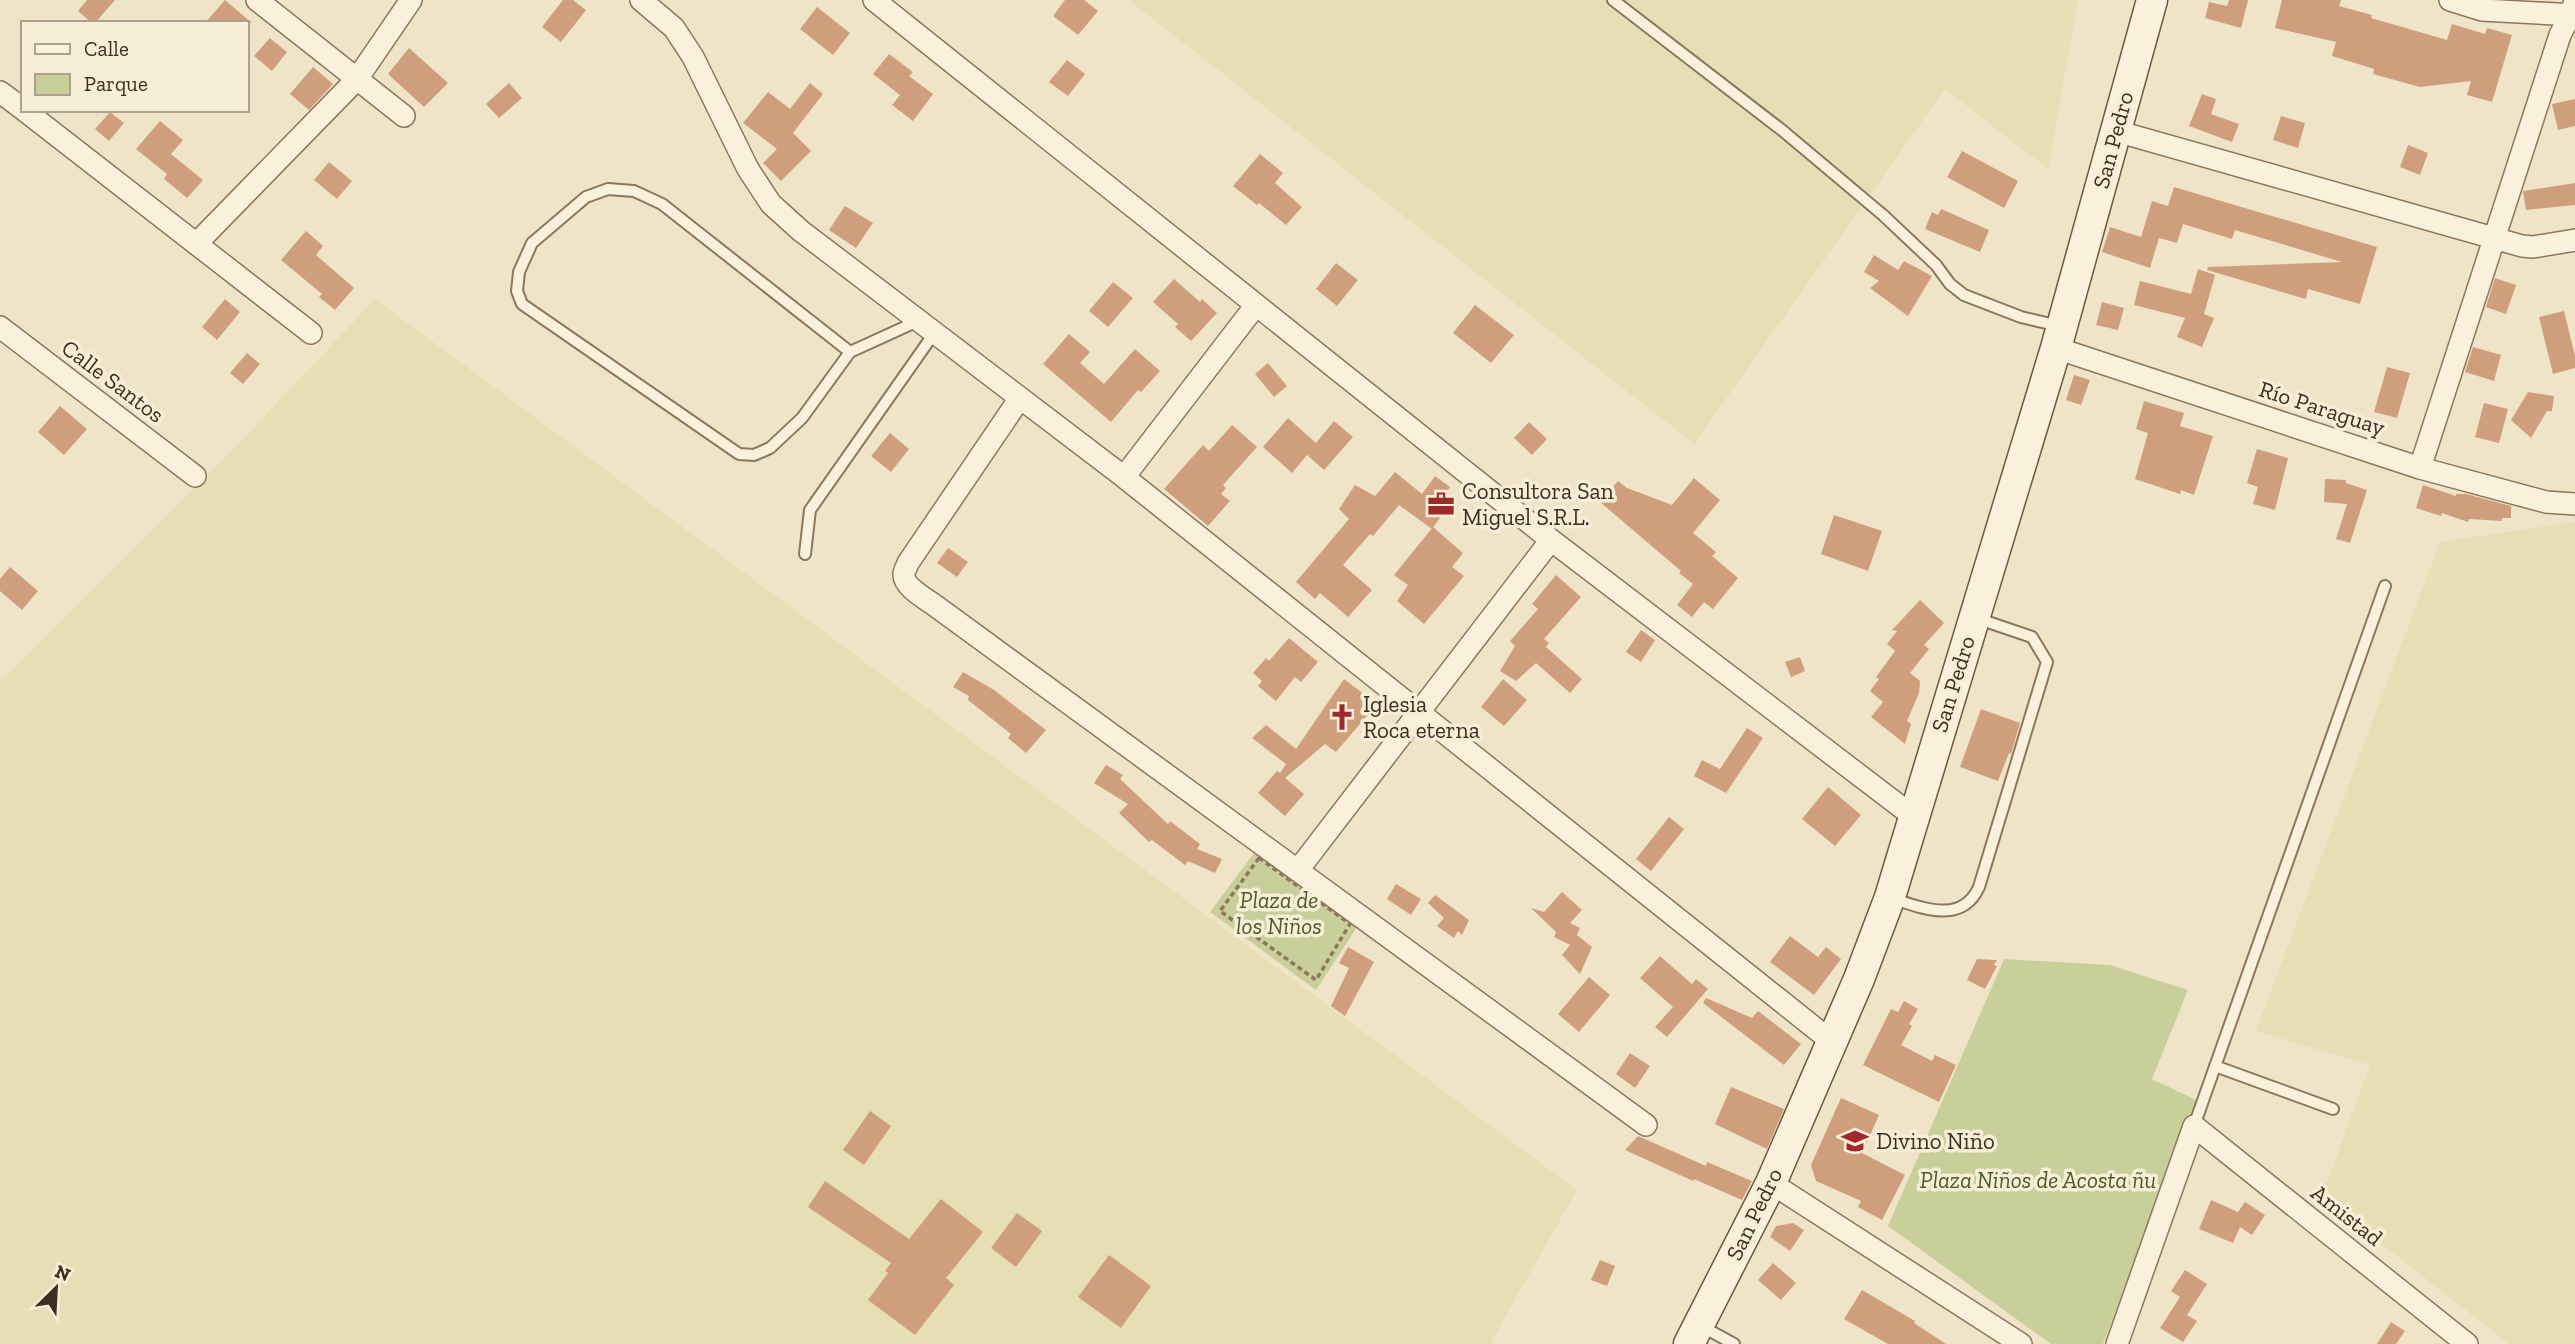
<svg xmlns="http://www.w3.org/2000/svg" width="2575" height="1344" font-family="'Zilla Slab',serif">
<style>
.farmland{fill:#e6deb5}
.green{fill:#c9cf9b}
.building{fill:#cf9f7d}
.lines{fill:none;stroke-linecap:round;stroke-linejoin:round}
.lane-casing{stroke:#8d765c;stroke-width:14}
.street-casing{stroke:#8d765c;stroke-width:24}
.secondary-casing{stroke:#6f573f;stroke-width:33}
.path{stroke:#8d765c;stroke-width:3.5;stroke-dasharray:5 3.5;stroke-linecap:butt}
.lane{stroke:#faf1dc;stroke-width:10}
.street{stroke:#faf1dc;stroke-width:21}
.secondary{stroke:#faf1dc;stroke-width:30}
.labels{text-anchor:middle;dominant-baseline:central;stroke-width:7;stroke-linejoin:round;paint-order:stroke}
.street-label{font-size:23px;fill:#3d2e20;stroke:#f7eed8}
.poi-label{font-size:23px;fill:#3d2e20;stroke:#f7eed8;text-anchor:start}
.park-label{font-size:23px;font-style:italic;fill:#4d5a26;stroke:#f7eed8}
</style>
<rect width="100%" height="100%" fill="#f0e4c8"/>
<path class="farmland" d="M1129 0H2078L2048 169 1945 89 1694 444Z
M375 299 1577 1190 1491 1342 1493 1344H0V681L225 458Z
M2575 522V1344H2509L2322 1197 2370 1065 2256 1031 2440 542Z"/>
<path class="green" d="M1257 849 1359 924 1316 990 1210 912Z
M2004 959 2110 965 2188 990 2152 1079 2198 1101 2103 1344H2051L1888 1226Z"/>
<path class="building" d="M87 0H115L95 23H92L78 11Z
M225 0 252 23H205Z
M563 0H573L586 10 561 42 542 27Z
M1065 0H1084L1098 11 1078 35 1053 16Z
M2229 0H2248L2241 28 2205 18 2209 2 2227 6Z
M2282 0H2341L2339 6 2372 15 2371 18 2447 40 2452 24 2485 34 2487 28 2512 35 2492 102 2467 95 2471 81 2420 87 2373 74 2374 69 2332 56 2336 42 2275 28Z
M817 7 850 33 833 55 800 29Z
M270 38 287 52 272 71 254 56Z
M409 48 448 83 424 107 388 74Z
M889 54 913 72 909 76 933 94 913 121 892 105 900 95 873 74Z
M1067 60 1085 74 1068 96 1049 82Z
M313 67 333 84 309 110 290 94Z
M509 83 522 98 499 118 486 104Z
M810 83 823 94 793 133 811 151 781 181 763 163 777 149 743 123 768 92 790 109Z
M2202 94 2216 99 2211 114 2239 124 2232 142 2189 126Z
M2575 99V126L2558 130 2552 104Z
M110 112 124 123 109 141 95 129Z
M2281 116 2305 123 2298 148 2273 140Z
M160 121 183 140 171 154 203 180 187 198 164 179 167 174 136 149Z
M2408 145 2428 153 2420 175 2400 167Z
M1962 151 2018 181 2004 208 1947 177Z
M1260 154 1283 173 1275 183 1302 207 1286 225 1259 203 1257 205 1233 186Z
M329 162 352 181 337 199 314 180Z
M2575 183V205L2526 210 2523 191Z
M2174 187 2377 247 2360 304 2308 289 2306 299 2207 270 2208 267 2342 262 2235 230 2232 239 2183 224 2177 243 2159 238 2150 268 2102 252 2110 227 2141 237 2152 201 2168 206Z
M845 206 873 223 856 248 829 230Z
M1941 209 1989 230 1980 252 1925 229 1932 212 1938 215Z
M306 231 323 246 316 255 354 288 335 310 319 297 322 294 281 260Z
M1874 255 1898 270 1904 261 1932 276 1908 316 1870 288 1879 281 1864 272Z
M1336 263 1358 280 1337 306 1316 289Z
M2198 269 2215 275 2204 314 2214 318 2202 347 2177 337 2185 318 2134 305 2140 281 2191 294Z
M2495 278 2516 285 2506 314 2486 307Z
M1174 279 1200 302 1202 299 1217 313 1191 341 1175 327 1178 324 1153 302Z
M1113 282 1133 298 1108 327 1089 311Z
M225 299 240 312 217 340 202 327Z
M2102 302 2124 308 2118 330 2096 325Z
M1475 305 1514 335 1491 363 1453 333Z
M2564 311 2575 356V368L2553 374 2539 317Z
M1069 334 1090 352 1080 363 1104 384 1135 349 1160 371 1141 392 1138 390 1111 422 1043 364Z
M2473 347 2501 355 2494 381 2465 372Z
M247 353 260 364 243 384 230 373Z
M1268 363 1287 386 1274 397 1255 374Z
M2387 367 2410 373 2397 418 2374 412Z
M2074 375 2090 380 2081 405 2066 400Z
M2528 392 2554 396 2552 411H2547L2531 438 2511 420Z
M2144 401 2184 413 2180 426 2213 436 2194 495 2181 490 2180 494 2135 479 2148 433 2136 429Z
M2484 403 2508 409 2499 443 2475 437Z
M60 406 87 429 64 455 38 432Z
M1288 418 1316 443 1334 421 1353 437 1324 470 1307 455 1292 473 1263 447Z
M1529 422 1547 439 1532 455 1514 438Z
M1232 425 1257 447 1223 485 1226 488 1221 494 1230 501 1208 526 1164 489 1203 445 1209 451Z
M890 433 909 449 891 472 871 456Z
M2257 449 2288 458 2275 510 2253 504 2258 487 2247 483Z
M1395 472 1422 494 1435 476 1450 487 1445 494 1453 500 1432 529 1399 505 1373 536 1370 534 1343 565 1372 590 1348 617 1320 593 1315 599 1296 582 1349 519 1339 509 1355 485 1375 496Z
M1694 478 1720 500 1693 533 1716 552 1712 556 1738 578 1713 609 1704 602 1692 617 1677 605 1693 584 1679 573 1681 571 1600 502 1618 481 1627 488 1672 505Z
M2325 479 2346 480V483L2367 490 2350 543 2336 539 2347 504 2324 502Z
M2423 485 2456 496V494H2466L2511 506V518H2502V521L2469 519 2468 522 2442 513 2441 516 2416 508Z
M1834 515 1882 531 1868 571 1821 554Z
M1433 527 1463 553 1452 567 1464 576 1424 624 1397 601 1408 585 1394 575Z
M948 548 968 562 957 577 937 563Z
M10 567 38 591 22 610 0 591V579Z
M1556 575 1581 597 1544 639 1549 643 1546 647 1582 679 1570 693 1536 663 1516 681 1500 671 1515 646 1510 641 1538 609 1532 604Z
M1920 600 1944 623 1924 645 1929 649 1910 673 1920 681 1919 693 1907 721 1911 724 1905 744 1871 717 1883 702 1870 691 1879 679 1876 677 1895 651 1887 644 1897 631 1892 630Z
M1641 630 1655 640 1641 662 1626 652Z
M1289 638 1318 662 1301 682 1295 677 1276 701 1258 686 1262 681 1253 673 1266 658 1269 661Z
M1800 657 1805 671 1791 677 1785 662Z
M963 672 994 690 1046 730 1026 753 1008 738 1011 734 968 700 969 696 953 687Z
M1344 679 1377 704 1336 752 1325 744 1285 778 1304 794 1285 816 1258 793 1277 771 1280 773 1286 764 1252 738 1266 725 1296 749Z
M1503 679 1527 700 1504 726 1481 707Z
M1981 709 2020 723 2011 754 2009 753 1998 781 1960 767Z
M1747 728 1763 738 1726 793 1694 776 1702 760 1720 769Z
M1106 765 1123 775 1120 779 1168 824 1170 821 1200 844 1197 849 1222 859 1215 873 1188 861 1185 865 1152 840 1149 842 1119 813 1128 804 1094 783Z
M1828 787 1861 815 1835 846 1802 819Z
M1669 817 1684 829 1651 871 1636 859Z
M1396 884 1421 899 1411 915 1387 899Z
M1562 892 1582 910 1570 923 1580 928 1577 935 1592 947 1580 974 1562 955 1570 945 1554 937 1556 932 1531 908 1544 912Z
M1435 895 1469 920 1462 935 1458 931 1454 938 1437 926 1444 918 1428 903Z
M1790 936 1818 957 1826 947 1841 959 1814 995 1770 962Z
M1348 947 1374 962 1345 1016 1331 1006 1349 968 1339 963Z
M1660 956 1692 984 1696 979 1708 989 1667 1037 1655 1027 1673 1007 1640 978Z
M1977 959 1997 960 1994 965 1997 966 1985 989 1967 980Z
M1589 977 1610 995 1579 1032 1558 1014Z
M1706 998 1752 1018 1758 1011 1801 1044 1784 1065 1703 1003Z
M1904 1001 1918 1009 1909 1024 1912 1026 1901 1045 1932 1061 1935 1055 1956 1065 1939 1102 1863 1065 1891 1009 1898 1012Z
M1630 1053 1650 1066 1635 1088 1616 1074Z
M1731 1087 1784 1109 1767 1149 1715 1124Z
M1841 1098 1879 1115 1862 1153 1905 1175 1882 1220 1858 1207 1861 1201 1816 1181 1811 1165Z
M870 1111 891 1126 864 1165 843 1150Z
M1638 1136 1706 1166 1707 1162 1752 1181 1742 1200 1694 1179 1693 1181 1625 1150Z
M825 1181 909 1239 941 1199 983 1232 946 1278 954 1285 915 1335 868 1300 888 1273 885 1271 891 1263 808 1207Z
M2211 1200 2238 1212 2245 1202 2265 1215 2252 1235 2240 1227 2233 1243 2199 1229Z
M1017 1213 1042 1231 1016 1267 991 1248Z
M1793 1223 1804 1230 1790 1251 1770 1237 1776 1226Z
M1109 1255 1151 1286 1121 1328 1078 1297Z
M1600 1260 1615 1266 1607 1286 1591 1280Z
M1773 1263 1796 1283 1781 1300 1758 1280Z
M2185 1270 2207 1284 2187 1315 2197 1321 2183 1342 2160 1328 2180 1297 2171 1291Z
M1862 1290 1915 1321 1914 1323 1946 1344H1888L1844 1319Z
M2391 1322 2405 1331 2396 1344H2377Z"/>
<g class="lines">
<defs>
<path id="lane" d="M1613 0 1783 131 1883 215 1936 265 1950 284 1964 295 2021 317 2059 326
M850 352 662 204 634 191 608 189 586 197 532 243 519 272 517 291 522 304 739 454 754 455 770 448 802 418 850 352 918 321
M805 554 810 510 935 332
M1891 898C1922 908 1962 925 1979 887L2047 662 2032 637 1976 618
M2215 1066 2333 1109
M2194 1126 2385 586
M1701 1326 1734 1344"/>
<path id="street" d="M257 0 404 116
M641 0 674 28 693 57 748 169 771 204 801 231 1124 477 1831 1041
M874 0 1551 540 1914 817
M2450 0 2482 10 2575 15
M0 92 23 109
M24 110 311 333
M2116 131 2522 246 2533 247 2575 240
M196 244 357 79 411 0
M0 327 195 476
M2056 348 2420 468 2546 502 2575 504
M1020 398 908 563C907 567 904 570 904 574 903 587 928 600 937 607L1646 1125
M2420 468 2560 35 2570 16 2575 1
M1124 477 1256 305
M1298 870 1551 540
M1771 1183 2021 1344
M2117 1344 2194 1126 2467 1344"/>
<path id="secondary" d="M1689 1344 1771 1183 1859 979 1890 897 2056 348 2152 0"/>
</defs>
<use href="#lane" class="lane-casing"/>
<use href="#street" class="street-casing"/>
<use href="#secondary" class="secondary-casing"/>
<path class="path" d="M1259 858 1350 924 1316 980 1220 911Z"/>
<use href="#lane" class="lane"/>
<use href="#street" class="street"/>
<use href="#secondary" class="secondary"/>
</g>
<defs>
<symbol id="office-bare" viewBox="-9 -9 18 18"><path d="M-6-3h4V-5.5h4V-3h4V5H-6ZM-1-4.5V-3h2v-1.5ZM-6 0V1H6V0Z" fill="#9e2a2b" stroke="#f7eed8" stroke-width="2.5" paint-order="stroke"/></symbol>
<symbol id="church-bare" viewBox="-9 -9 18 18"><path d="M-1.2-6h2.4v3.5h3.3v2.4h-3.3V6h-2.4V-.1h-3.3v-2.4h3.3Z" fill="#9e2a2b" stroke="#f7eed8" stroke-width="2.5" paint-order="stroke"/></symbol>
<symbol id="school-bare" viewBox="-9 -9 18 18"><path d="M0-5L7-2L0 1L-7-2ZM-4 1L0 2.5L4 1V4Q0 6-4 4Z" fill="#9e2a2b" stroke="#f7eed8" stroke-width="2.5" paint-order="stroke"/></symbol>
</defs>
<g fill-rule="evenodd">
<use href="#office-bare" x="1422" y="485" width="38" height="38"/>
<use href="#church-bare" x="1323" y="698" width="38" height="38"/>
<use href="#school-bare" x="1836" y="1122" width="38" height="38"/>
</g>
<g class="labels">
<g class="street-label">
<text transform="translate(2113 140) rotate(-75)">San Pedro</text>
<text transform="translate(113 381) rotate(37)">Calle Santos</text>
<text transform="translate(2322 408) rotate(18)">Río Paraguay</text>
<text transform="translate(1953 684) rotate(-73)">San Pedro</text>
<text transform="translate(1754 1214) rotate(-64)">San Pedro</text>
<text transform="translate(2347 1215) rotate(38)">Amistad</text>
</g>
<g class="poi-label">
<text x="1462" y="491">Consultora San<tspan x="1462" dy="26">Miguel S.R.L.</tspan></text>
<text x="1363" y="704">Iglesia<tspan x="1363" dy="26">Roca eterna</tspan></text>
<text x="1876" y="1141">Divino Niño</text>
</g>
<g class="park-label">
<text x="1279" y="900">Plaza de<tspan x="1279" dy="26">los Niños</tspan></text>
<text x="2038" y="1180">Plaza Niños de Acosta ñu</text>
</g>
</g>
<rect x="21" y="21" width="228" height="91" fill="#f7eed8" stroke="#ada18e" stroke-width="2"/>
<rect x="35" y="44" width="35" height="10" fill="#faf1dc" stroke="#ada18e" stroke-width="2"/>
<text x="84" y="56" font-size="21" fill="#3d2e20">Calle</text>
<rect x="35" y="74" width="35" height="21" fill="#c9cf9b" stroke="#ada18e" stroke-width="2"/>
<text x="84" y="91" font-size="21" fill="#3d2e20">Parque</text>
<g transform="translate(56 1288) rotate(24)" stroke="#f7eed8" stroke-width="5" paint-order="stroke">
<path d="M0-5L12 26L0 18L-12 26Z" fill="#3d2e20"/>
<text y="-10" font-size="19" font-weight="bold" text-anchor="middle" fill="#3d2e20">N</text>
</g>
</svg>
